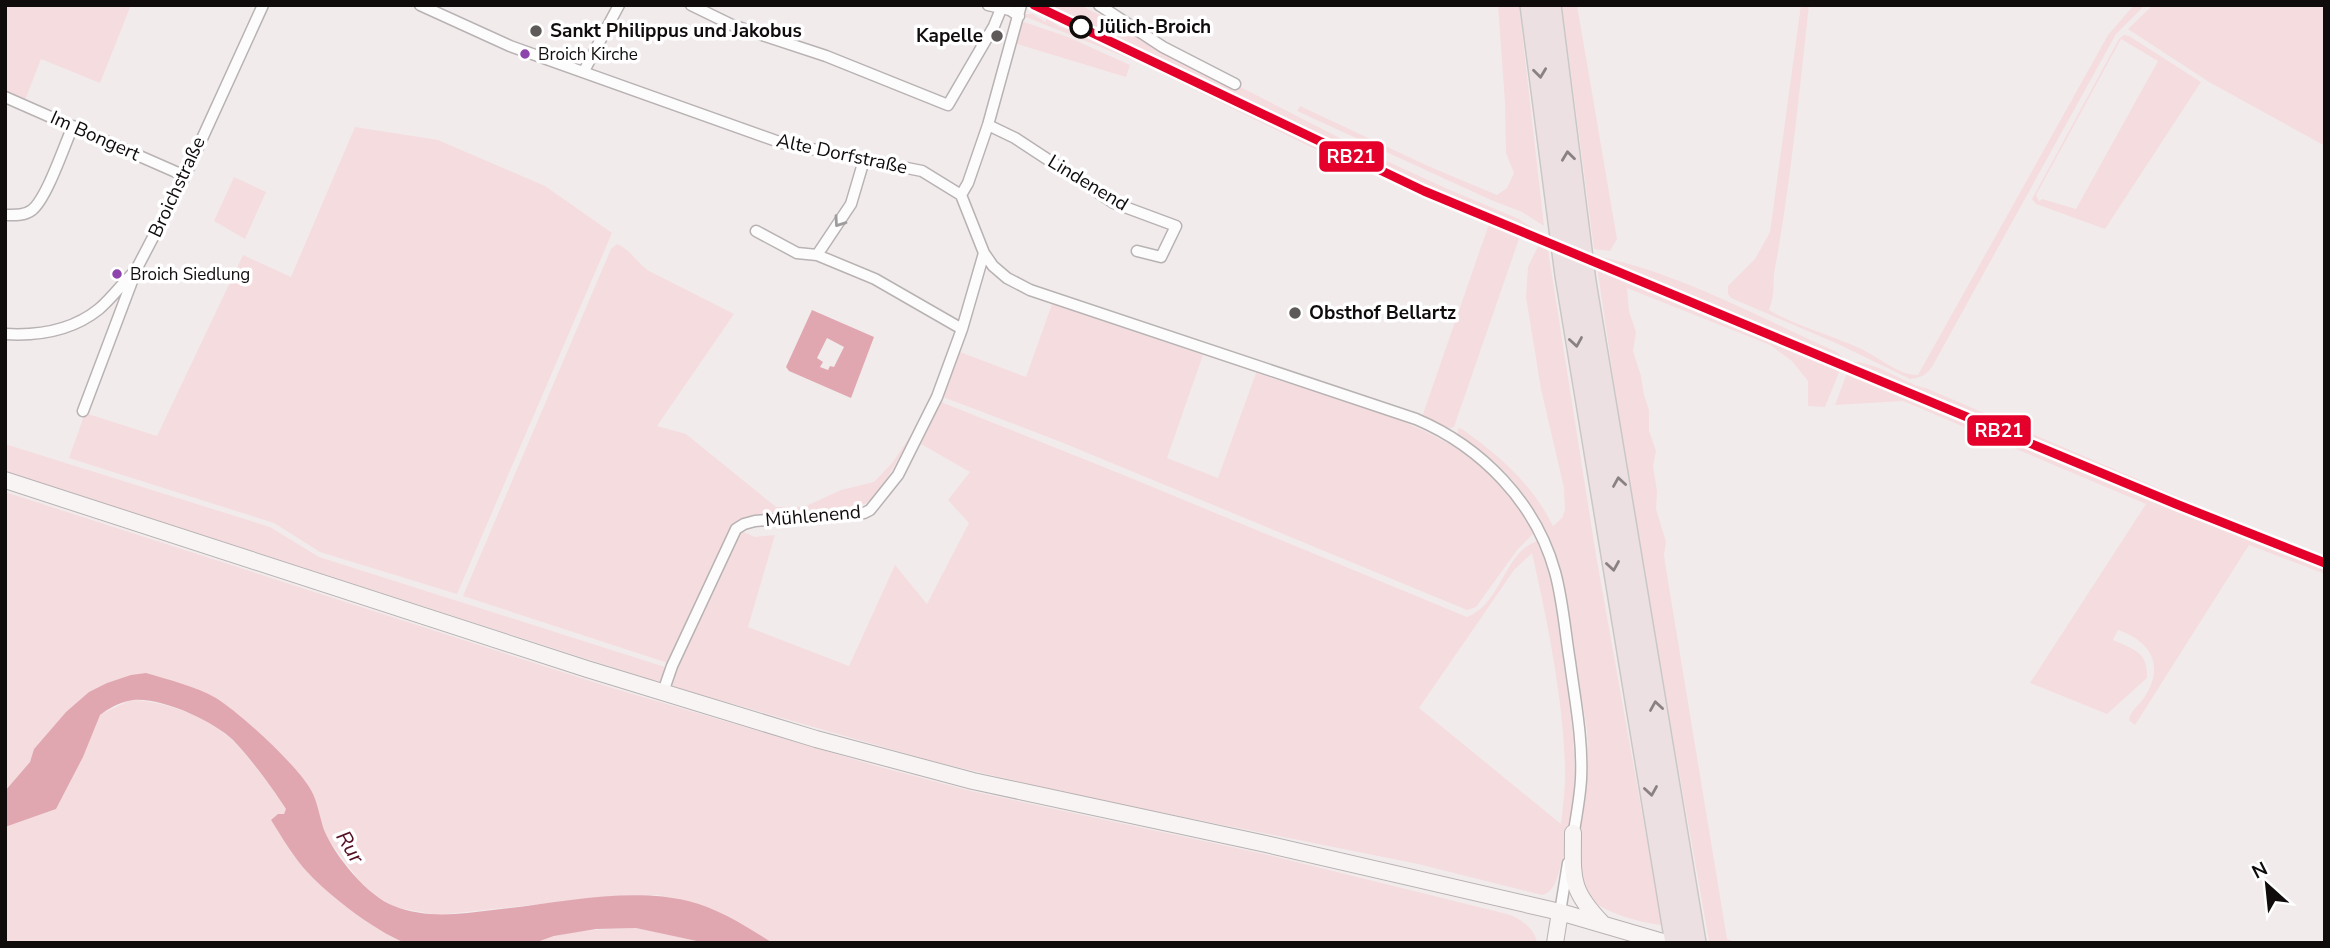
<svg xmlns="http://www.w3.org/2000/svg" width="2330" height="948" font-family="'Nunito Sans',sans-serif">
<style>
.green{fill:#f5dcdf;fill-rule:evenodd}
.water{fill:#e0a7b0;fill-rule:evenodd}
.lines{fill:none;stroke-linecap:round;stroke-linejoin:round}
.street-casing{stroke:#b8b2b3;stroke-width:13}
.secondary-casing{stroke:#b8b2b3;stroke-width:18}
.highway-casing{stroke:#cac7c7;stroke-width:24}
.street{stroke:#fdfcfc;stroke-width:10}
.secondary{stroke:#f8f4f4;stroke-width:16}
.highway{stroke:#ede0e2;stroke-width:21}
.rail-1-casing{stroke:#fff;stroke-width:14}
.rail-1{stroke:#e4002b;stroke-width:9}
.oneway{stroke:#8a8182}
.oneway2{stroke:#9e9c9c}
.stop-dot{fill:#fff;stroke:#100c0c;stroke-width:3.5}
.poi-dot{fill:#5f5a5a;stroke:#fff;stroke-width:2.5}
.bus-dot{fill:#8e44ad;stroke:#fff;stroke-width:2.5}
.labels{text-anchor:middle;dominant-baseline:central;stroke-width:7;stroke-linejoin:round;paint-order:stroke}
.bus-label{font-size:17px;fill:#100c0c;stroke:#fff;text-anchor:start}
.stop-label{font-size:19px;font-weight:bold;fill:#100c0c;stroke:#fff;text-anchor:start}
.poi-label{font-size:19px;font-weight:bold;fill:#100c0c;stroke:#fff;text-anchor:start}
.street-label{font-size:19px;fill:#100c0c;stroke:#fff}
.water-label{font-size:21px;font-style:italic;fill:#540f23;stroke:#fff}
.line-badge{stroke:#fff;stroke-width:2.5}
.badge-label{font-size:19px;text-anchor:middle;font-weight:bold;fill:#fff}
</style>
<rect width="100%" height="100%" fill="#f2ebec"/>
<path class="green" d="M5 5H131L100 83 41 59 25 100 5 91Z
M1042 5H1080L1371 154 1450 190 1519 219 1546 237 1417 184 1270 111Z
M1498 5H1519L1544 226 1522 212 1491 200 1297 111 1300 106 1428 166 1497 195 1507 188 1514 173 1506 153 1505 103Z
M1562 5H1577L1617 239 1610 251 1594 249Z
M1801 5H1809C1799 93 1791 181 1775 268 1772 284 1776 292 1769 310 1797 327 1829 334 1859 348 1878 356 1897 375 1918 375L2108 35 2134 5H2145L2116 34 1932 367C1926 375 1921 378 1910 379L1838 344 1731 298 1728 294V286L1755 259 1770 232Z
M2153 5H2325V146L2209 82 2128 29Z
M1025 14H1033L1045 22 1047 19 1060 27 1071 30 1123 55 1125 51 1128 53V55L1322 148 1321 152 1140 63 1026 17Z
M1021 21 1068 37 1130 65 1126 77 1017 44Z
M2124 35 2129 36 2201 82 2105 229 2036 204 2032 199 2119 39ZM2121 39 2158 61 2076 209 2042 199 2039 201 2036 195Z
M355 127 438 140 545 186 612 233 457 594 320 552 274 523 69 458 85 413 157 436 243 255 291 277Z
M234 177 266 192 245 239 214 221Z
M1489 224 1520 236 1454 427 1446 430 1422 417Z
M617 244C630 249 637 263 649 271L734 314 657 426 686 434 776 507H804L841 490 874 482 893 462 917 426 881 489 875 498 865 504 740 522 671 664 463 596 611 249Z
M1539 244 1548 250 1596 555 1662 925C1640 923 1597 911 1583 892 1570 874 1585 803 1587 779 1588 762 1588 746 1587 730L1563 582 1551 541 1529 503 1514 482 1497 464 1458 435V428L1462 429C1500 456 1532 484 1553 526L1562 518 1565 510 1564 488 1541 389 1526 297 1528 267Z
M1596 256C1678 272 1760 318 1837 352L1844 359 1842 362 1596 261Z
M1597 266 1840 370 1825 407 1808 406V381L1792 361 1770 345 1627 288 1629 311 1636 332 1633 351 1641 376 1644 395 1649 410V431L1656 451 1653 466 1657 491 1656 509 1666 542 1664 555 1667 575 1727 939 1737 943 1709 941 1632 506Z
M1052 304 1203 355 1167 458 1218 478 1256 373C1330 397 1437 421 1492 476 1509 493 1522 513 1534 533L1518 549 1476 607 1467 610 1061 442 943 397 960 352 1026 377Z
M1852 362C1874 360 1903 383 1926 388L2195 504 2325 556V560L1850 366Z
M1847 373 2325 568V574L2249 545 2135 725 2129 720C2130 711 2139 705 2144 698 2165 666 2152 642 2118 630L2113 640C2134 650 2148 651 2147 678L2107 714 2030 683 2146 504 1903 401 1835 405Z
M941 402 1121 474 1467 617C1501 605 1504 552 1537 541 1553 574 1556 611 1561 646 1572 721 1585 792 1561 865 1557 877 1555 892 1542 895L1418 864 1074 795 936 762 670 686 675 665 739 530 755 537 775 535 748 627 849 666 895 565 927 604 969 523 948 500 970 472 921 444ZM1532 553C1547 619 1563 698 1565 765 1566 784 1563 805 1561 824L1419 708 1514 570Z
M5 444 270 527 319 557 668 668 665 678 659 681 652 680 5 471Z
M5 492 609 687 880 767 971 791 1264 854 1507 914C1520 918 1535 928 1537 943H773L740 923 704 906 658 895 615 896 437 915 395 907 372 894 358 879 329 840 260 734 216 698 191 687 117 680 107 683 66 712 34 749 30 762 5 791Z
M131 700C165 701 206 716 232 740 248 755 273 790 287 809L284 814 271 820 299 862 391 937 406 943H5V827L56 809 83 757 99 715Z
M637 928 706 943H534C568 930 601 929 637 928Z"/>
<path class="water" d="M812 310 874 337 851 398 789 371 786 367ZM827 338 844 347 834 367 830 366 828 370 820 367 823 362 817 358Z
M146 673C169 680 195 686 216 698 240 713 302 769 313 794 318 805 320 818 324 830 335 856 367 896 394 906 427 919 460 914 493 910 553 904 630 886 688 901 718 908 747 927 773 943H706L636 928 596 929 554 936 534 943H406C374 931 319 889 298 861 288 848 280 834 271 820L278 814H284L286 809C272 787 251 759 233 740 213 721 156 694 128 701 118 703 108 709 100 715L83 757 56 809 5 827V791L30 762 34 749 66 712 89 692 107 683 131 675Z"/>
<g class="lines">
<defs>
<path id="street" d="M420 5 510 46 782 143 922 171 961 195 984 253 993 266 1007 278 1030 290 1416 419C1482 447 1536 503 1555 572 1563 601 1565 632 1570 662 1575 700 1583 740 1581 779 1580 798 1576 818 1573 837
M691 5 732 25 826 56 948 105 994 26 1001 9
M988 5 1010 10 1019 16
M1099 5 1163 47 1235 84
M584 71 619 5
M5 97 185 176
M988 125 1015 138 1114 203 1176 226 1161 257 1137 251
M864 160 851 204 817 255 875 279 962 329
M961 195 968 183 988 125 1021 5
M5 215C14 215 24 216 32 210 47 198 64 146 73 126
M756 231 797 253 817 255
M5 334C38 336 73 330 99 309 111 299 122 284 133 273
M83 411 137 268 185 176 263 5
M663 692 672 666 736 529 744 524 755 521 864 513 870 510 898 475 937 397 962 329 984 253
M1560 912 1568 863"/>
<path id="secondary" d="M5 480 587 669 816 739 973 781 1266 844 1560 912 1666 943
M1573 833C1573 877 1569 889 1602 923
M1555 943 1560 912"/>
<path id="highway" d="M1531 5 1566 275 1676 943
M1550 5 1585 282 1695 943"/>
</defs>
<use href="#street" class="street-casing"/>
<use href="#secondary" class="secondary-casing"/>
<use href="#highway" class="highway-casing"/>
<use href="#street" class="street"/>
<use href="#secondary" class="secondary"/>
<use href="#highway" class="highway"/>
<defs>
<path id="rail-1" d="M1034 5 1424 191 2176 504 2325 563"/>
</defs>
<use href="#rail-1" class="rail-1-casing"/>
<use href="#rail-1" class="rail-1"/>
</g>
<defs><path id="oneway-chevron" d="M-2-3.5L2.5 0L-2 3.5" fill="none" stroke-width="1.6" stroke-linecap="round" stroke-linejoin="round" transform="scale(1.75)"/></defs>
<g class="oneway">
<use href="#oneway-chevron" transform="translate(1540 73) rotate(83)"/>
<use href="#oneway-chevron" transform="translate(1568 156) rotate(-97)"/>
<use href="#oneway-chevron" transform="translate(1576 342) rotate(81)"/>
<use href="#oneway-chevron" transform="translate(1619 482) rotate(-99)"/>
<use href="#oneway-chevron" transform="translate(1613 566) rotate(81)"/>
<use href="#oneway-chevron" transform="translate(1656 706) rotate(-99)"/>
<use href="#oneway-chevron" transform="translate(1651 791) rotate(81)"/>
</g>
<use class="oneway2" href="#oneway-chevron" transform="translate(839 222) rotate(125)"/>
<circle class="stop-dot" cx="1081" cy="27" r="10"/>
<g class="poi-dot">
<circle cx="536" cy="31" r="7"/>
<circle cx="997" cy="36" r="7"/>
<circle cx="1295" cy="313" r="7"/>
</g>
<g class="bus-dot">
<circle cx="525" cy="54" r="6"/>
<circle cx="117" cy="274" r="6"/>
</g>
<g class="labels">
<g class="bus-label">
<text x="538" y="54">Broich Kirche</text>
<text x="130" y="274">Broich Siedlung</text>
</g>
<g class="stop-label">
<text x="1098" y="27">Jülich-Broich</text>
</g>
<g class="poi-label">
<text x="550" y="31">Sankt Philippus und Jakobus</text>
<text x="983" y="36" text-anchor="end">Kapelle</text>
<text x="1309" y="313">Obsthof Bellartz</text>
</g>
<g class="street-label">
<text transform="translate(95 136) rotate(24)">Im Bongert</text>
<text transform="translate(842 154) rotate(12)">Alte Dorfstraße</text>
<text transform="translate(1088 183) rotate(31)">Lindenend</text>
<text transform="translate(177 187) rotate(-65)">Broichstraße</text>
<text transform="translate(813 516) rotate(-5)">Mühlenend</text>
</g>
<g class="water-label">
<text transform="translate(350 847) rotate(59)">Rur</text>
</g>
</g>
<g class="line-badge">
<rect x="1318" y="140" width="67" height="33" rx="7" fill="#e4002b"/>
<rect x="1966" y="414" width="66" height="33" rx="7" fill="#e4002b"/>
</g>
<g class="badge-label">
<text x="1351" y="163">RB21</text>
<text x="1999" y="437">RB21</text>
</g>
<rect width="2330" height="948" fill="none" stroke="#100c0c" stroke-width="14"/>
<g transform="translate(2267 885) rotate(333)" stroke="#ffffff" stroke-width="5" paint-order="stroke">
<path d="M0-5L12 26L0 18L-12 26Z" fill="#100c0c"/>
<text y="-10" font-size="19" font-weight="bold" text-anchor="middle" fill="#100c0c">N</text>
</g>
</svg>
